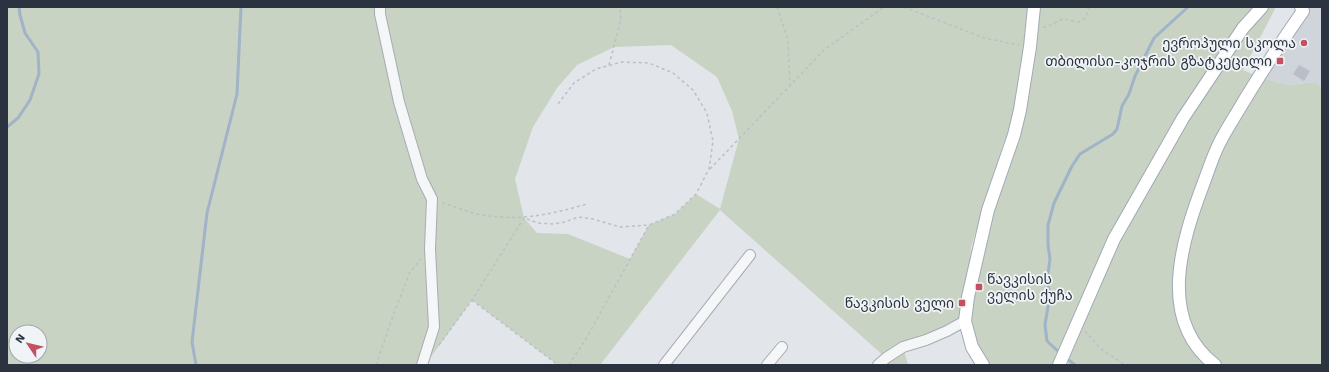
<svg xmlns="http://www.w3.org/2000/svg" width="1329" height="372" font-family="'Work Sans','Noto Sans Georgian',sans-serif">
<style>
.built{fill:#d0d4db}
.green{fill:#c8d3c4;fill-rule:evenodd}
.lines{fill:none;stroke-linecap:round;stroke-linejoin:round}
.stream{stroke:#a0b3c7;stroke-width:3}
.building{fill:#babec6}
.minor-casing{stroke:#a7acb3;stroke-width:12}
.major-casing{stroke:#a2a9b4;stroke-width:14}
.path{stroke:#bcbfc4;stroke-width:1.5;stroke-dasharray:3 3;stroke-linecap:butt}
.minor{stroke:#f4f6f8;stroke-width:10}
.major{stroke:#fff;stroke-width:12}
.poi-dot{fill:#c55062;stroke:#f1f4f7;stroke-width:1.5}
.labels{text-anchor:middle;dominant-baseline:central;stroke-width:3.5;stroke-linejoin:round;paint-order:stroke}
.poi-label{font-size:14px;fill:#2b3340;stroke:#f1f4f7;text-anchor:end}
</style>
<rect width="100%" height="100%" fill="#e2e5e9"/>
<path class="built" d="M1311 7H1322V89L1316 82 1288 85 1262 78Z"/>
<path class="green" d="M7 7H1276L1243 70 1262 78 1288 85 1316 82 1322 89V365H1066L1070 361V341L1059 365H983L966 321 903 347 908 365H878L885 357 720 210 600 365H558L472 300 425 365H7ZM671 45 717 77 732 111 739 139 720 209 696 194 675 214 649 225 630 259 568 234 537 233 524 218 515 179 533 127 557 88 577 65 614 47ZM1005 138 967 299 971 247ZM16 332H40V356H16Z"/>
<g class="lines">
<path class="stream" d="M7 127 18 118 30 100 39 74 38 52 25 33 20 15 19 7
M1061 354 1047 341 1045 325 1050 294 1047 281 1050 259 1048 245V225L1054 203 1072 166 1080 154 1113 134 1117 129 1122 106 1129 94 1135 76 1154 38 1188 7
M1066 358 1075 365
M196 365 192 342 207 213 237 94 241 7"/>
</g>
<path class="building" d="M1299 65 1310 71 1304 81 1293 74Z"/>
<g class="lines">
<defs>
<path id="minor" d="M380 7V14L399 102 422 179 432 199 430 249 434 327 422 365
M664 365 750 255
M767 365 782 347
M878 365 886 358 903 347 926 340 947 331 965 321"/>
<path id="major" d="M983 365 972 347 965 321 968 297 988 210 1014 135 1020 110 1030 47 1034 7
M1059 365 1114 239 1183 118 1243 28 1262 7
M1215 365C1156 319 1182 240 1204 182 1209 169 1213 155 1220 142 1225 132 1232 121 1238 111 1258 77 1280 44 1303 11L1301 7"/>
</defs>
<use href="#minor" class="minor-casing"/>
<use href="#major" class="major-casing"/>
<path class="path" d="M777 7 788 40 790 85
M904 7 984 38 1019 45
M1043 27C1051 27 1056 21 1063 19 1067 19 1069 20 1073 21 1083 24 1087 16 1089 7
M609 65 621 20 620 7
M710 169 824 50 884 7
M442 203C454 206 465 211 477 214 516 222 549 215 587 204
M472 300 558 365
M1085 331 1100 348 1125 365
M439 345 472 300 524 218 538 223 553 224 565 222 578 217 593 219 620 227 649 225 675 214 696 194 709 169 713 141 707 113 693 90 673 73 649 63 622 62 596 69 574 83 558 104
M376 365 394 313 410 272 421 259
M569 365 586 339 649 225"/>
<use href="#minor" class="minor"/>
<use href="#major" class="major"/>
</g>
<g class="poi-dot">
<circle cx="1304" cy="43" r="4"/>
<rect x="1276" y="57" width="8" height="8" rx="2"/>
<rect x="975" y="283" width="8" height="8" rx="2"/>
<rect x="958" y="299" width="8" height="8" rx="2"/>
</g>
<g class="labels">
<g class="poi-label">
<text x="1296" y="43">ევროპული სკოლა</text>
<text x="1272" y="61">თბილისი-კოჯრის გზატკეცილი</text>
<text x="987" y="279" text-anchor="start">წავკისის<tspan x="987" dy="16">ველის ქუჩა</tspan></text>
<text x="954" y="303">წავკისის ველი</text>
</g>
</g>
<rect width="1329" height="372" fill="none" stroke="#2b3340" stroke-width="16"/>
<g transform="translate(28 344) rotate(305)"><circle r="19" fill="#f1f4f7" stroke="#a2a7ae"/>
<path d="M0-3L7 15L0 10L-7 15Z" fill="#c55062"/>
<text y="-6" font-size="11" font-weight="bold" text-anchor="middle" fill="#2b3340">N</text>
</g>
</svg>
